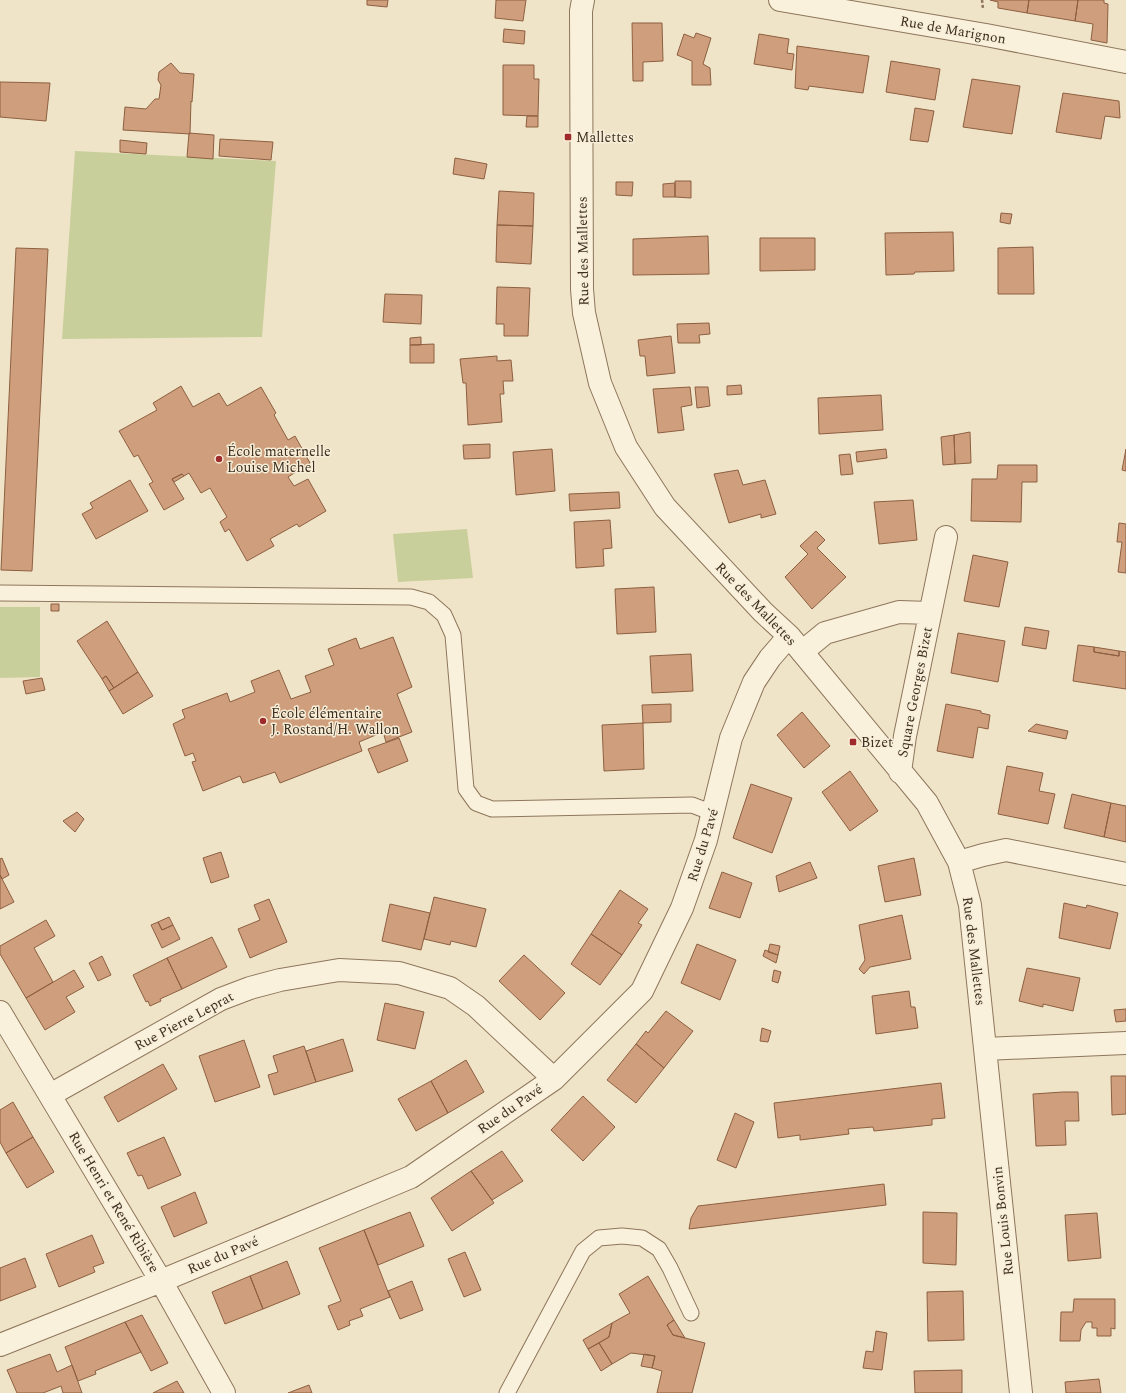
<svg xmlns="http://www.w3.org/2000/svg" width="1126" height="1393" font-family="Spectral,serif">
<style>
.green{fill:#c9cf9b}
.building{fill:#cf9f7d;stroke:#8d5f41}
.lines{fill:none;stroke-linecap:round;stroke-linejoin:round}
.service-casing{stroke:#8d765c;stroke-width:17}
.minor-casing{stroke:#8d765c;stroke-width:24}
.tertiary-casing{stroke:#8d765c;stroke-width:24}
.path{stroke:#8d765c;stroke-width:2.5;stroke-dasharray:3 2;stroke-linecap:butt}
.service{stroke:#faf1dc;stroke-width:15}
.minor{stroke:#faf1dc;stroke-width:22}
.tertiary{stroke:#faf1dc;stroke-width:22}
.poi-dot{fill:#9e2a2b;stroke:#f7eed8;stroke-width:1.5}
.labels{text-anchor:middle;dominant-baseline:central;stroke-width:3;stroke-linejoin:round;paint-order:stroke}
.street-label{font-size:14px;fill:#3d2e20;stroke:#f7eed8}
.poi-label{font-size:14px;fill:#3d2e20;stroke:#f7eed8;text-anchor:start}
</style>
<rect width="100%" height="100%" fill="#f0e4c8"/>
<path class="green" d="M75 151 276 161 262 337 62 339Z
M467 529 473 578 398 582 393 534Z
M0 607H40V677L0 678Z"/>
<path class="building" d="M367 0H388L387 7 367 5Z
M496 0H526L523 21 495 18Z
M990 0H1029L1027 13 998 8V2Z
M1029 0H1078L1075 21 1027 13Z
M1078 0H1104V3L1108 4 1107 43 1091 40 1093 24 1075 21Z
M632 23H662L663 61 643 62V81H633Z
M504 29 525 31 524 44 503 42Z
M696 33 711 38 703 64 710 68 711 85H692V61L677 55 684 34 694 38Z
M759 34 789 39 787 53 794 54 792 70 754 64Z
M797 46 869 56 863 93 809 86 808 90 795 88Z
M891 61 940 69 935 100 886 92Z
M171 63 180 73 194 74 192 102 191 101 190 134 123 130 125 107 146 109 155 99H159L161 85 158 80 159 72Z
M503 65H534V79H539L538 116 503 115Z
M972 79 1020 86 1012 134 963 127Z
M0 82 50 83 46 121 0 117Z
M1063 93 1119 101 1120 118 1105 116 1101 139 1056 132Z
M915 108 934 111 928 142 910 140Z
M527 116H538V127H526Z
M189 133 214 135 213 159 187 157Z
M220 139 273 142 271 160 219 156Z
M120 140 147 143 146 154 120 152Z
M455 158 487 164 484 179 453 174Z
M675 181H691V198L675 197Z
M616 182H633L632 196 616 195Z
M675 183V197H663V184Z
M499 191 534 193 533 226 497 225Z
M1001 213 1012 214 1010 224 1000 222Z
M497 225 533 226 531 264 496 262Z
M953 232 954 271 915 272 914 274 886 275 885 233Z
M708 236 709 274 633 275V239Z
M760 238H815V270L760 271Z
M1033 247 1034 294H998V248Z
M16 248 48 249 32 571 1 570Z
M497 287 530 288 528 336H504V324H496Z
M385 294 422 295 421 324 383 322Z
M709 323 710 334 699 335 700 343H678L677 324Z
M671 336 675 373 647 376 645 356H640L638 340Z
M421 337V345H410V338Z
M434 344V363H410V345Z
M497 356V361L511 360 513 381H503L504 394H500L502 422 468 425 466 383H463L460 359Z
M741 385 742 394 727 395V386Z
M181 386 193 407 219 393 227 406 261 387 276 413 274 415 288 440 295 436 310 463 288 477 294 486 308 479 326 511 299 527 297 524 270 539 274 546 247 561 229 529 225 532 220 522 227 517 210 488 201 493 189 473 184 476 182 474 172 479 184 499 164 510 149 484 153 482 140 459 138 455 134 457 119 431 157 410 153 403Z
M690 387 692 405 681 407 684 430 658 433 653 389Z
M695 387H708L710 406 697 408Z
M881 395 883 430 819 434 818 398Z
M970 432 971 463 955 464 954 435Z
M954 435 955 464 943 465 941 437Z
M490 444V458L464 459 463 445Z
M552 449 555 491 516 495 513 452Z
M886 449 887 458 857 462 856 452Z
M1126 449V471L1122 470Z
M850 454 853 474 841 475 839 455Z
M998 465H1037V482H1022L1021 522 971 521 972 479H997Z
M738 470 743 485 765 480 776 514 761 518V514L729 523 714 474Z
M182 474 184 476 174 482 172 479Z
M130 480 148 511 96 539 82 514 93 508 90 503Z
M619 492 620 508 570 511 569 494Z
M913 500 917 540 879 544 874 502Z
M610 520 612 548 603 549 604 566 576 568 574 522Z
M1119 523 1126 524V573L1118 572 1122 542H1117Z
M816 531 825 540 817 548 846 577 812 609 785 577 808 554 800 546Z
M973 555 1008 562 999 607 964 601Z
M654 587 656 632 617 634 615 589Z
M51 604H59V611H51Z
M107 621 138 672 114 688 106 676 102 679 77 641Z
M1025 627 1049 631 1046 649 1022 645Z
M958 633 1005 641 998 682 951 673Z
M393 637 412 687 397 694 412 732 386 742 383 732 359 742 362 751 280 783 275 772 243 783 240 776 203 791 192 762 196 761 193 753 185 756 173 724 185 718 182 710 227 693 230 702 255 692 251 681 279 670 291 699 311 692 305 676 334 665 328 649 356 638 360 649Z
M1078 645 1094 647V652L1119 656V651L1126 652V689L1073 681Z
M1094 647 1119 651V656L1094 652Z
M691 654 693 691 652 693 650 656Z
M138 672 153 696 123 714 109 691Z
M106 676 114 688 109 691 102 679Z
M42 678 45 690 26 694 23 681Z
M671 704V722L643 723 642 705Z
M946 704 981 711V713L990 715 988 729 978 727 973 758 937 751Z
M802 712 830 746 804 768 777 735Z
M643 723 644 769 604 771 602 725Z
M1036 724 1068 731 1066 739 1028 731Z
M399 738 408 761 378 773 368 749Z
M1007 766 1043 773 1039 791 1055 794 1048 824 998 814Z
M850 771 878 811 850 831 822 792Z
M751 784 792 798 772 853 733 838Z
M1072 794 1111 803 1104 837 1064 828Z
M1111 803 1126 806V842L1104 837Z
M77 812 84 819 75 832 63 821Z
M221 852 229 877 211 883 203 858Z
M2 858 9 875 2 879 0 875V859Z
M914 858 921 895 885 902 878 866Z
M810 862 817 878 779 892 776 876Z
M722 872 752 883 740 918 709 908Z
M0 875 14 902 0 909Z
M620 890 648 909 638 923 642 925 622 955 591 934Z
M434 897 486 909 476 947 451 941 450 945 424 939Z
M269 899 287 942 250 958 238 929 260 920 254 905Z
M1064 903 1086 908 1087 905 1118 913 1110 949 1059 938Z
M390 904 430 913 421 950 382 941Z
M902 915 911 959 870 967 864 974 859 969 865 960 859 925Z
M169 917 173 925 162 930 158 922Z
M46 920 55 936 34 948 53 982 26 998 0 954V946Z
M158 922 162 930 173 925 180 939 162 948 151 925Z
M591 934 622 955 600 985 571 964Z
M212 937 227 967 182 989 167 958Z
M697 944 736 960 720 1000 681 983Z
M770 944 780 946 778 955 768 952Z
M765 950 778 955 776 963 763 956Z
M524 955 565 993 540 1020 499 981Z
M102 956 111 975 98 981 89 963Z
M167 958 182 989 160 999 161 1001 150 1006 148 1001 146 1002 133 975Z
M1027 968 1080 978 1073 1011 1043 1004V1007L1019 1001Z
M74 970 84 987 66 997 75 1012 45 1030 26 998Z
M774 970 781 972 778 983 772 981Z
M909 991 911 1007H915L918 1028 876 1034 872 996Z
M385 1003 424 1012 415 1049 377 1040Z
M1126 1009V1021L1116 1022 1114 1010Z
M666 1011 693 1031 664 1068 636 1044 646 1031 648 1033Z
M762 1028 771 1031 768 1042 760 1041Z
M343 1039 353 1071 316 1082 306 1051Z
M244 1040 260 1087 215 1102 199 1056Z
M636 1044 664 1068 636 1103 607 1080Z
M304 1046 316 1082 274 1095 268 1075 278 1072 273 1056Z
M466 1060 484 1092 448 1113 431 1081Z
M163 1064 177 1089 118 1122 104 1097Z
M1111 1076H1126V1114L1112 1115Z
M431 1081 448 1113 416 1131 398 1099Z
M941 1083 945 1118 932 1119V1125L874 1131 873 1127 848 1129 849 1134 800 1140V1135L778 1138 774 1103Z
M1063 1092H1078L1079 1121H1065L1066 1145 1036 1146 1033 1094Z
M583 1096 615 1127 583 1161 551 1130Z
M13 1102 33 1137 6 1153 0 1142V1110Z
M735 1113 754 1122 736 1168 717 1160Z
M33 1137 54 1172 27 1188 6 1153Z
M164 1137 181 1175 148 1189 142 1175 138 1176 127 1153Z
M502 1151 523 1181 492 1200 471 1171Z
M471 1171 494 1203 452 1231 431 1198Z
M884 1184 886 1205 689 1229 691 1218 698 1206Z
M195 1192 207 1223 174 1237 161 1207Z
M410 1212 424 1246 378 1265 364 1230Z
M923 1212 957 1213 956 1265 923 1263Z
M1097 1213 1101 1258 1068 1261 1065 1215Z
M364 1230 390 1297 360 1309 363 1316 349 1321 350 1325 338 1330 328 1306 341 1301 319 1248Z
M92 1235 104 1263 93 1267 95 1272 59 1287 46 1254Z
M465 1252 481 1290 464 1297 448 1259Z
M25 1258 36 1287 0 1301V1268Z
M287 1261 300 1294 263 1309 250 1276Z
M250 1276 263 1309 225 1324 212 1292Z
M648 1276 674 1320 667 1325 673 1335 705 1343 692 1393H657L662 1371 652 1368 655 1356 631 1353 612 1364 599 1343 609 1337 612 1323 630 1313 619 1294Z
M412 1281 423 1310 400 1319 388 1291Z
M963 1291 964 1340 928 1341 927 1292Z
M1074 1299H1115V1329L1111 1328V1336H1097V1328H1092V1322H1086L1081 1330 1080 1341H1060L1061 1312H1073Z
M142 1315 168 1363 151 1371 125 1322Z
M674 1320 685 1338 673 1335 667 1325Z
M125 1322 141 1352 95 1371 96 1374 78 1381 65 1347Z
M612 1323 609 1337 588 1349 583 1340Z
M876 1331 887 1333 882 1370 863 1368 866 1351 873 1352Z
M599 1343 612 1364 601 1371 588 1349Z
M50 1354 57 1372 72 1365 82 1393H63L61 1386 43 1393H17L7 1370Z
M644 1354 655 1356 652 1368 641 1366Z
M962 1370V1393H915L914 1371Z
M1099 1379 1101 1393H1066L1065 1382Z
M177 1381 184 1393H153Z
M309 1385 312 1393H288Z"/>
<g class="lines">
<defs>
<path id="service" d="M0 593 411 597 429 602 444 615 453 635 466 789 476 803 492 809 692 805 713 813
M507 1393 583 1251 599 1238 622 1236 642 1238 659 1249 670 1268 691 1313"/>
<path id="minor" d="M583 0 581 11 582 289 584 313 600 383 626 447 665 507 763 612 789 636 927 803 959 862 970 905 1021 1393
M802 652 825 633 899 612 930 613
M900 772 905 736 946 537
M959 862 983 855 1006 850 1126 874
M0 1012 161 1281 224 1393
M985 1049 1126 1043
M50 1095 221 999 250 988 280 980 339 970 399 973 450 988 476 1006 554 1079
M0 1345 161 1281 411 1177 554 1079 642 991 682 908 706 840 731 738 754 682 770 658 789 636"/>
<path id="tertiary" d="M780 0 986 35 1126 62"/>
</defs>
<use href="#service" class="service-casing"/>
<use href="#minor" class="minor-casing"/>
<use href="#tertiary" class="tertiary-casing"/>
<path class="path" d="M982 0 983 9"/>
<use href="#service" class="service"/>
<use href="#minor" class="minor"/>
<use href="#tertiary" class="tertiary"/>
</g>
<g class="poi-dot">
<rect x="564" y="133" width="8" height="8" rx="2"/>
<circle cx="219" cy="459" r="4"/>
<circle cx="263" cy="721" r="4"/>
<rect x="849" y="738" width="8" height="8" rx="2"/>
</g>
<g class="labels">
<g class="street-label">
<text transform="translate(953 30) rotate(10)">Rue de Marignon</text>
<text transform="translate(583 251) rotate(-91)">Rue des Mallettes</text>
<text transform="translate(756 604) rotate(46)">Rue des Mallettes</text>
<text transform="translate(915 692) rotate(-79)">Square Georges Bizet</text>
<text transform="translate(703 845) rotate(-73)">Rue du Pavé</text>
<text transform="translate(974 951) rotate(83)">Rue des Mallettes</text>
<text transform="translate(184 1021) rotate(-28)">Rue Pierre Leprat</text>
<text transform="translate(510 1109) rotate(-35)">Rue du Pavé</text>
<text transform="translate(114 1202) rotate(59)">Rue Henri et René Ribière</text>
<text transform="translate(1003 1221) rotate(-96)">Rue Louis Bonvin</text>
<text transform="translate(223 1255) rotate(-23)">Rue du Pavé</text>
</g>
<g class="poi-label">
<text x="576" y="137">Mallettes</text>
<text x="227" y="451">École maternelle<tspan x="227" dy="16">Louise Michel</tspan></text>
<text x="271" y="713">École élémentaire<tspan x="271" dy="16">J. Rostand/H. Wallon</tspan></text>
<text x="861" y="742">Bizet</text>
</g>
</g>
</svg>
